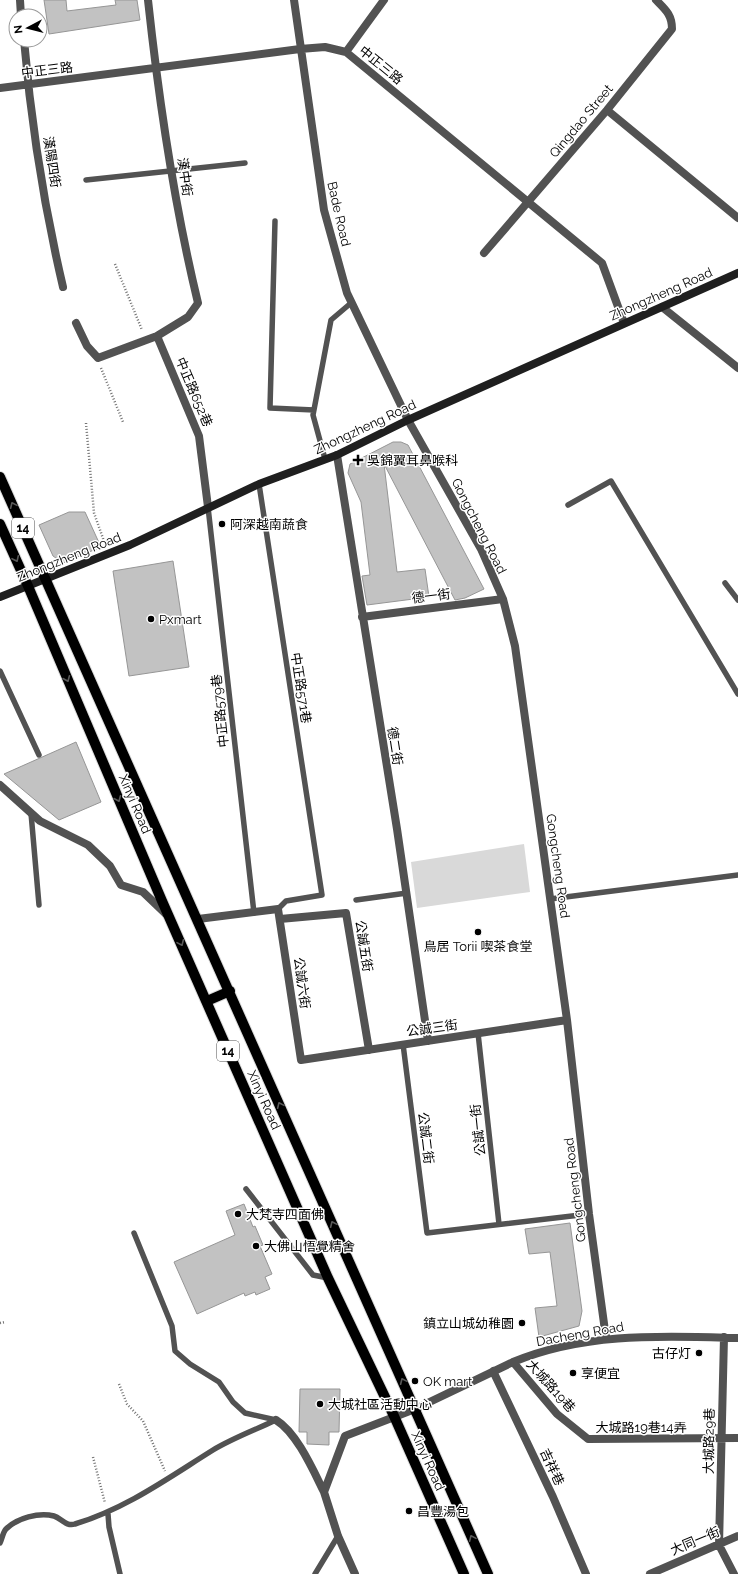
<svg xmlns="http://www.w3.org/2000/svg" width="738" height="1574" font-family="Raleway,'Noto Sans TC',sans-serif">
<style>
.green{fill:#d9d9d9}
.building{fill:#c2c2c2;stroke:#969696}
.lines{fill:none;stroke-linecap:round;stroke-linejoin:round}
.primary-casing{stroke:#dbdbdb;stroke-width:12}
.path{stroke:#747474;stroke-width:2.5;stroke-dasharray:1 2;stroke-linecap:butt}
.lane{stroke:#525252;stroke-width:5.5}
.street{stroke:#525252;stroke-width:8}
.secondary{stroke:#1f1f1f;stroke-width:8}
.primary{stroke:#000;stroke-width:10}
.oneway{stroke:#595959}
.poi-dot{fill:#000;stroke:#fff;stroke-width:1.5}
.labels{text-anchor:middle;dominant-baseline:central;stroke-width:3;stroke-linejoin:round;paint-order:stroke}
.shield{fill:#fff;stroke:#4c4c4c;stroke-width:1}
.shield-label{font-size:12px;font-weight:bold;fill:#000}
.street-label{font-size:13px;fill:#000;stroke:#fff}
.poi-label{font-size:13px;fill:#000;stroke:#fff;text-anchor:start}
</style>
<rect width="100%" height="100%" fill="#fff"/>
<path class="green" d="M524 844 530 892 417 908 411 862Z"/>
<path class="building" d="M44 0H66L67 11 116 5 115 0H137L140 20 49 34Z
M393 442H401L408 445 484 589 465 598 455 600 384 464 397 572 425 569 429 597 367 605 362 576 370 575 361 502 348 473 350 464Z
M69 512H85L101 547 63 563 53 556 39 525Z
M173 561 189 667 129 676 113 571Z
M76 742 101 802 59 820 4 774Z
M244 1204 253 1227 255 1226 263 1245 260 1246 272 1274 265 1277 270 1289 256 1295 255 1292 245 1296 244 1293 197 1314 174 1262 235 1235 226 1211Z
M570 1223 582 1311 579 1326 539 1337 535 1308 557 1306 550 1252 529 1254 525 1229Z
M300 1389H340L339 1432H329V1445L307 1444V1432H299Z"/>
<g class="lines">
<defs>
<path id="primary" d="M0 477 488 1574
M0 524 28 586 162 901 328 1278 394 1416 464 1574
M207 1001 230 991"/>
</defs>
<use href="#primary" class="primary-casing"/>
<path class="path" d="M115 264 142 330
M101 368 123 422
M86 423 94 513 105 544
M0 1323 5 1322
M119 1384 127 1404 143 1421 165 1471
M93 1457 105 1503"/>
<path class="lane" d="M86 180 245 163
M275 221 270 408 314 410
M325 459 313 415 331 320 351 303
M259 484 322 895 286 901 278 909
M568 505 611 481 738 694
M208 507 254 913
M725 583 738 600
M0 671 39 755
M31 813 39 905
M550 899 738 875
M356 900 407 893
M478 1033 499 1224
M403 1044 427 1233 589 1214
M246 1189 313 1275 328 1278
M134 1233 172 1326 175 1351 190 1364 219 1382 233 1402 245 1413 276 1420
M108 1514 109 1527 120 1574
M0 1543C2 1539 3 1532 6 1529 17 1518 39 1512 54 1516 61 1518 66 1527 75 1524 127 1508 168 1478 213 1450 233 1438 255 1430 276 1420
M315 1574 338 1536"/>
<path class="street" d="M20 0 21 16
M294 0 324 210 347 293 408 420 481 549 503 599 515 646 567 1020 589 1214 606 1338
M24 40C31 123 44 206 63 287
M346 52 384 0
M0 88 300 49 325 47 346 52 602 263 624 323
M607 110 738 218
M484 253 607 110 672 29C672 15 666 10 656 0
M662 307 738 368
M76 323 87 346 98 358 157 336 188 317 198 303C174 204 159 102 148 0
M157 336 199 436 208 507
M337 455 397 829 428 1041
M362 617 503 599
M0 785 40 821 88 845 110 866 121 885 143 892 166 914
M198 919 278 909 301 1060 567 1020
M280 919 346 913 369 1050
M724 1337 719 1545 734 1574
M513 1362 557 1414 588 1439 738 1438
M493 1371 553 1497 586 1574
M276 1420C297 1433 313 1470 324 1492
M355 1574 338 1536 324 1492 345 1436 415 1409 513 1362C585 1332 662 1336 738 1338
M650 1574 738 1536"/>
<path class="secondary" d="M0 597 130 545 259 484 337 455 408 420 738 273"/>
<use href="#primary" class="primary"/>
</g>
<defs><path id="oneway-chevron" d="M-2-3.5L2.5 0L-2 3.5" fill="none" stroke-width="1.6" stroke-linecap="round" stroke-linejoin="round"/></defs>
<g class="oneway">
<use href="#oneway-chevron" transform="translate(13 505) rotate(-114)"/>
<use href="#oneway-chevron" transform="translate(16 559) rotate(65)"/>
<use href="#oneway-chevron" transform="translate(67 679) rotate(67)"/>
<use href="#oneway-chevron" transform="translate(118 799) rotate(67)"/>
<use href="#oneway-chevron" transform="translate(181 943) rotate(66)"/>
<use href="#oneway-chevron" transform="translate(280 1105) rotate(-114)"/>
<use href="#oneway-chevron" transform="translate(333 1224) rotate(-114)"/>
<use href="#oneway-chevron" transform="translate(403 1381) rotate(-114)"/>
<use href="#oneway-chevron" transform="translate(472 1538) rotate(-114)"/>
</g>
<g class="poi-dot">
<path d="M356 454h4v4h4v4h-4v4h-4v-4h-4v-4h4z"/>
<circle cx="222" cy="524" r="4"/>
<circle cx="151" cy="619" r="4"/>
<circle cx="478" cy="932" r="4"/>
<circle cx="238" cy="1214" r="4"/>
<circle cx="256" cy="1246" r="4"/>
<circle cx="522" cy="1323" r="4"/>
<circle cx="699" cy="1353" r="4"/>
<circle cx="573" cy="1373" r="4"/>
<circle cx="415" cy="1381" r="4"/>
<circle cx="320" cy="1404" r="4"/>
<circle cx="409" cy="1511" r="4"/>
</g>
<g class="labels">
<g class="shield">
<rect x="12" y="518" width="22" height="20" rx="3"/>
<rect x="217" y="1041" width="22" height="20" rx="3"/>
</g>
<g class="shield-label">
<text x="23" y="528">14</text>
<text x="228" y="1051">14</text>
</g>
<g class="street-label">
<text transform="translate(381 65) rotate(39)">中正三路</text>
<text transform="translate(47 70) rotate(-7)">中正三路</text>
<text transform="translate(581 121) rotate(-50)">Qingdao Street</text>
<text transform="translate(52 162) rotate(81)">漢陽四街</text>
<text transform="translate(185 177) rotate(82)">漢中街</text>
<text transform="translate(339 214) rotate(77)">Bade Road</text>
<text transform="translate(661 294) rotate(-24)">Zhongzheng Road</text>
<text transform="translate(194 392) rotate(67)">中正路652巷</text>
<text transform="translate(365 427) rotate(-25)">Zhongzheng Road</text>
<text transform="translate(479 526) rotate(63)">Gongcheng Road</text>
<text transform="translate(69 557) rotate(-22)">Zhongzheng Road</text>
<text transform="translate(431 596) rotate(-7)">德一街</text>
<text transform="translate(301 688) rotate(81)">中正路571巷</text>
<text transform="translate(220 711) rotate(-96)">中正路579巷</text>
<text transform="translate(395 746) rotate(81)">德二街</text>
<text transform="translate(135 804) rotate(67)">Xinyi Road</text>
<text transform="translate(558 866) rotate(82)">Gongcheng Road</text>
<text transform="translate(364 946) rotate(81)">公誠五街</text>
<text transform="translate(302 983) rotate(82)">公誠六街</text>
<text transform="translate(432 1028) rotate(-8)">公誠三街</text>
<text transform="translate(264 1100) rotate(66)">Xinyi Road</text>
<text transform="translate(478 1130) rotate(-96)">公誠一街</text>
<text transform="translate(426 1138) rotate(83)">公誠二街</text>
<text transform="translate(575 1190) rotate(-97)">Gongcheng Road</text>
<text transform="translate(580 1334) rotate(-10)">Dacheng Road</text>
<text transform="translate(551 1386) rotate(48)">大城路19巷</text>
<text x="641" y="1427">大城路19巷14弄</text>
<text transform="translate(709 1441) rotate(-89)">大城路29巷</text>
<text transform="translate(428 1461) rotate(66)">Xinyi Road</text>
<text transform="translate(552 1467) rotate(65)">吉祥巷</text>
<text transform="translate(695 1541) rotate(-23)">大同一街</text>
</g>
<g class="poi-label">
<text x="367" y="460">吳錦翼耳鼻喉科</text>
<text x="230" y="524">阿深越南蔬食</text>
<text x="159" y="619">Pxmart</text>
<text x="478" y="946" text-anchor="middle">鳥居 Torii 喫茶食堂</text>
<text x="246" y="1214">大梵寺四面佛</text>
<text x="264" y="1246">大佛山悟覺精舍</text>
<text x="514" y="1323" text-anchor="end">鎮立山城幼稚園</text>
<text x="691" y="1353" text-anchor="end">古仔灯</text>
<text x="581" y="1373">享便宜</text>
<text x="423" y="1381">OK mart</text>
<text x="328" y="1404">大城社區活動中心</text>
<text x="417" y="1511">昌豐湯包</text>
</g>
</g>
<g transform="translate(28 28) rotate(263)"><circle r="19" fill="#ffffff" stroke="#999999"/>
<path d="M0-3L7 15L0 10L-7 15Z" fill="#000000"/>
<text y="-6" font-size="11" font-weight="bold" text-anchor="middle" fill="#000000">N</text>
</g>
</svg>
